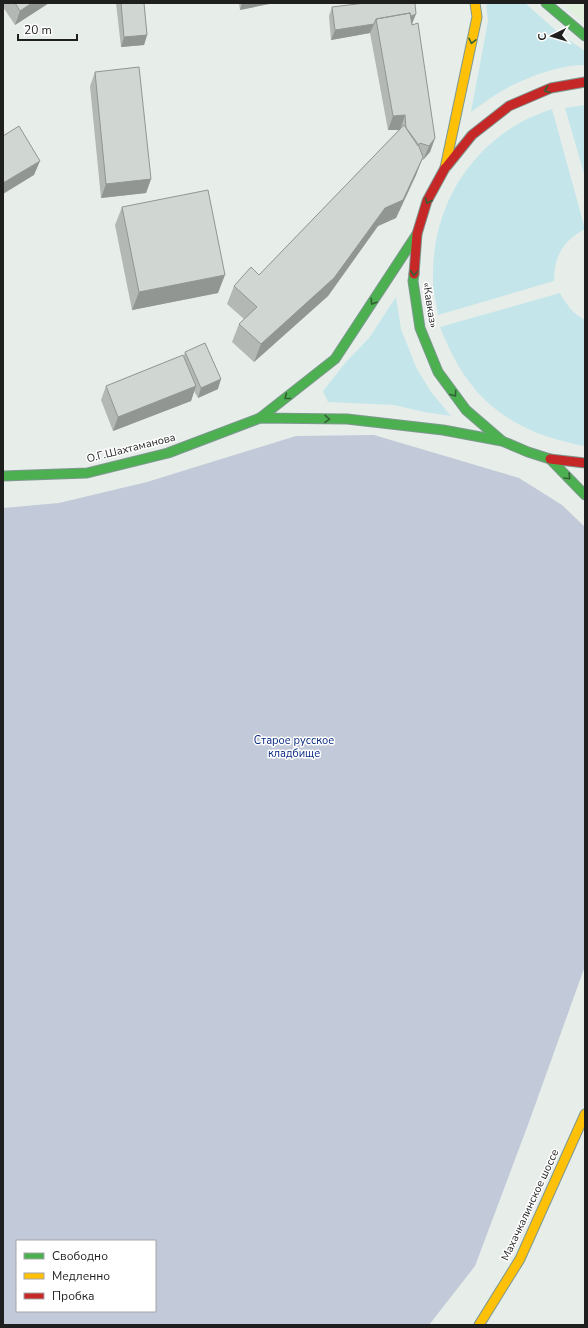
<svg xmlns="http://www.w3.org/2000/svg" width="588" height="1328" font-family="'Nunito Sans',sans-serif">
<style>
.commercial{fill:#e1efdd}
.grass{fill:#c4e6eb}
.cemetery{fill:#c2c9d8;fill-rule:evenodd}
.lines{fill:none;stroke-linecap:round;stroke-linejoin:round}
.fast-casing{stroke:#7e9891;stroke-width:11}
.slow-casing{stroke:#7e9891;stroke-width:11}
.jam-casing{stroke:#7e9891;stroke-width:11}
.fast{stroke:#4caf50;stroke-width:9}
.slow{stroke:#ffc107;stroke-width:9}
.jam{stroke:#c62828;stroke-width:9}
.wall{fill:#b3b8b4}
.shaded-wall{fill:#929692}
.building{fill:#d0d6d1;stroke:#929692}
.oneway{stroke:#336035}
.labels{text-anchor:middle;dominant-baseline:central;stroke-width:3;stroke-linejoin:round;paint-order:stroke}
.street-label{font-size:11px;fill:#1f1f1f;stroke:#fff}
.park-label{font-size:11px;fill:#072782;stroke:#fff}
</style>
<rect width="100%" height="100%" fill="#e7ede9"/>
<path class="commercial" d="M562 3H585V24Z"/>
<path class="grass" d="M486 3H525L559 33 585 51V65C560 64 518 80 497 94 488 99 480 106 471 112L488 21Z
M585 105V177L565 108Z
M552 109 585 229C563 241 554 256 554 281L438 315C437 305 433 293 433 282 431 215 462 156 521 122 530 117 541 113 552 109Z
M560 293C566 304 573 314 585 320V446C579 445 573 444 567 442 530 434 493 414 470 383 457 366 448 347 440 327Z
M396 297 401 329 416 367 431 392 451 416 424 412 394 405 328 402 323 391 346 362 369 338Z"/>
<path class="cemetery" d="M374 435 519 478 562 505 585 527V966L529 1122 475 1266 429 1325H3V508L59 503 147 482 296 436ZM17 1241H155V1311H17Z"/>
<g class="lines">
<defs>
<path id="fast" d="M546 3 585 36
M414 274 413 281 420 328 438 372 466 410 502 441 528 452 550 459 585 495
M260 418 347 419 443 430 502 441
M3 476 87 473 168 453 260 418 335 359 417 234"/>
<path id="slow" d="M445 168 477 17 475 3
M479 1325 520 1259 585 1114"/>
<path id="jam" d="M447 166 472 135 509 106 551 88 585 82
M414 274 417 234 427 201 445 168
M550 459 585 463"/>
</defs>
<use href="#fast" class="fast-casing"/>
<use href="#slow" class="slow-casing"/>
<use href="#jam" class="jam-casing"/>
<use href="#fast" class="fast"/>
<use href="#slow" class="slow"/>
<use href="#jam" class="jam"/>
</g>
<path class="wall" d="M3 3H49L15 25 3 7Z
M116 3H144L147 35 144 45 121 47Z
M239 3H274L240 10Z
M332 7 412 24 435 138 430 152 423 160 422 159 416 175 396 218 378 226 328 296 254 362 232 342 239 324 244 319 227 304 234 286 259 275 399 130H388L370 33 331 40 329 16Z
M95 72 151 179 146 193 101 198 90 86Z
M122 207 218 293 132 310 115 225Z
M185 352 218 389 198 398 194 391 191 401 113 431 101 400 106 386 184 355Z"/>
<path class="shaded-wall" d="M32 3H49L15 25 20 11Z
M242 3H274L240 10Z
M416 14 412 24 378 32Z
M374 24 370 33 331 40 335 30Z
M147 35 144 45 121 47 124 37Z
M405 115 400 130H388L393 116Z
M435 138 430 152 423 160 429 146Z
M423 157 416 175 396 218 378 226 328 296 254 362 261 344 385 208Z
M40 161 34 175 3 194V183Z
M151 179 146 193 101 198 106 184Z
M225 275 218 293 132 310 139 292Z
M221 379 218 389 198 398 201 388Z
M196 386 191 401 113 431 118 417Z"/>
<path class="building" d="M15 3H32L20 11Z
M121 3H144L147 35 124 37Z
M365 3H415L416 14 411 16 410 13 376 19 374 24 335 30 332 7Z
M410 13 412 25 418 23 435 138 429 146 420 143 418 146 406 128 405 115 393 116 376 19Z
M139 67 151 179 106 184 95 72Z
M404 125 418 144 423 157 403 200 385 208 334 278 261 344 239 324 257 307 234 286 251 267 259 275Z
M19 126 40 161 3 183V136Z
M208 190 225 275 139 292 122 207Z
M205 343 221 379 201 388 185 352Z
M183 355 196 386 118 417 106 386Z"/>
<defs><path id="oneway-chevron" d="M-2-3.5L2.5 0L-2 3.5" fill="none" stroke-width="1.6" stroke-linecap="round" stroke-linejoin="round"/></defs>
<g class="oneway">
<use href="#oneway-chevron" transform="translate(472 41) rotate(102)"/>
<use href="#oneway-chevron" transform="translate(547 90) rotate(158)"/>
<use href="#oneway-chevron" transform="translate(428 201) rotate(112)"/>
<use href="#oneway-chevron" transform="translate(414 273) rotate(95)"/>
<use href="#oneway-chevron" transform="translate(373 302) rotate(124)"/>
<use href="#oneway-chevron" transform="translate(454 394) rotate(54)"/>
<use href="#oneway-chevron" transform="translate(287 397) rotate(142)"/>
<use href="#oneway-chevron" transform="translate(327 419) rotate(1)"/>
<use href="#oneway-chevron" transform="translate(568 477) rotate(46)"/>
</g>
<g class="labels">
<g class="street-label">
<text transform="translate(430 305) rotate(81)">«Кавказ»</text>
<text transform="translate(131 448) rotate(-14)">О.Г.Шахтаманова</text>
<text transform="translate(530 1205) rotate(-65)">Махачкалинское шоссе</text>
</g>
<g class="park-label">
<text x="294" y="740">Старое русское<tspan x="294" dy="13">кладбище</tspan></text>
</g>
</g>
<rect width="588" height="1328" fill="none" stroke="#1f1f1f" stroke-width="8"/>
<rect x="16" y="1240" width="140" height="72" fill="#ffffff" stroke="#a5a5a5"/>
<rect x="24" y="1253" width="20" height="6" fill="#4caf50" stroke="#a5a5a5"/>
<text x="52" y="1260" font-size="12" fill="#1f1f1f">Свободно</text>
<rect x="24" y="1273" width="20" height="6" fill="#ffc107" stroke="#a5a5a5"/>
<text x="52" y="1280" font-size="12" fill="#1f1f1f">Медленно</text>
<rect x="24" y="1293" width="20" height="6" fill="#c62828" stroke="#a5a5a5"/>
<text x="52" y="1300" font-size="12" fill="#1f1f1f">Пробка</text>
<g transform="translate(552 36) rotate(265)" stroke="#ffffff" stroke-width="3" paint-order="stroke">
<path d="M0-3L7 15L0 10L-7 15Z" fill="#1f1f1f"/>
<text y="-6" font-size="11" font-weight="bold" text-anchor="middle" fill="#1f1f1f">С</text>
</g>
<path d="M18 34v6h59v-6" fill="none" stroke="#1f1f1f" stroke-width="2"/>
<text x="24" y="34" font-size="12" fill="#1f1f1f" stroke="#ffffff" stroke-width="3" paint-order="stroke">20 m</text>
</svg>
